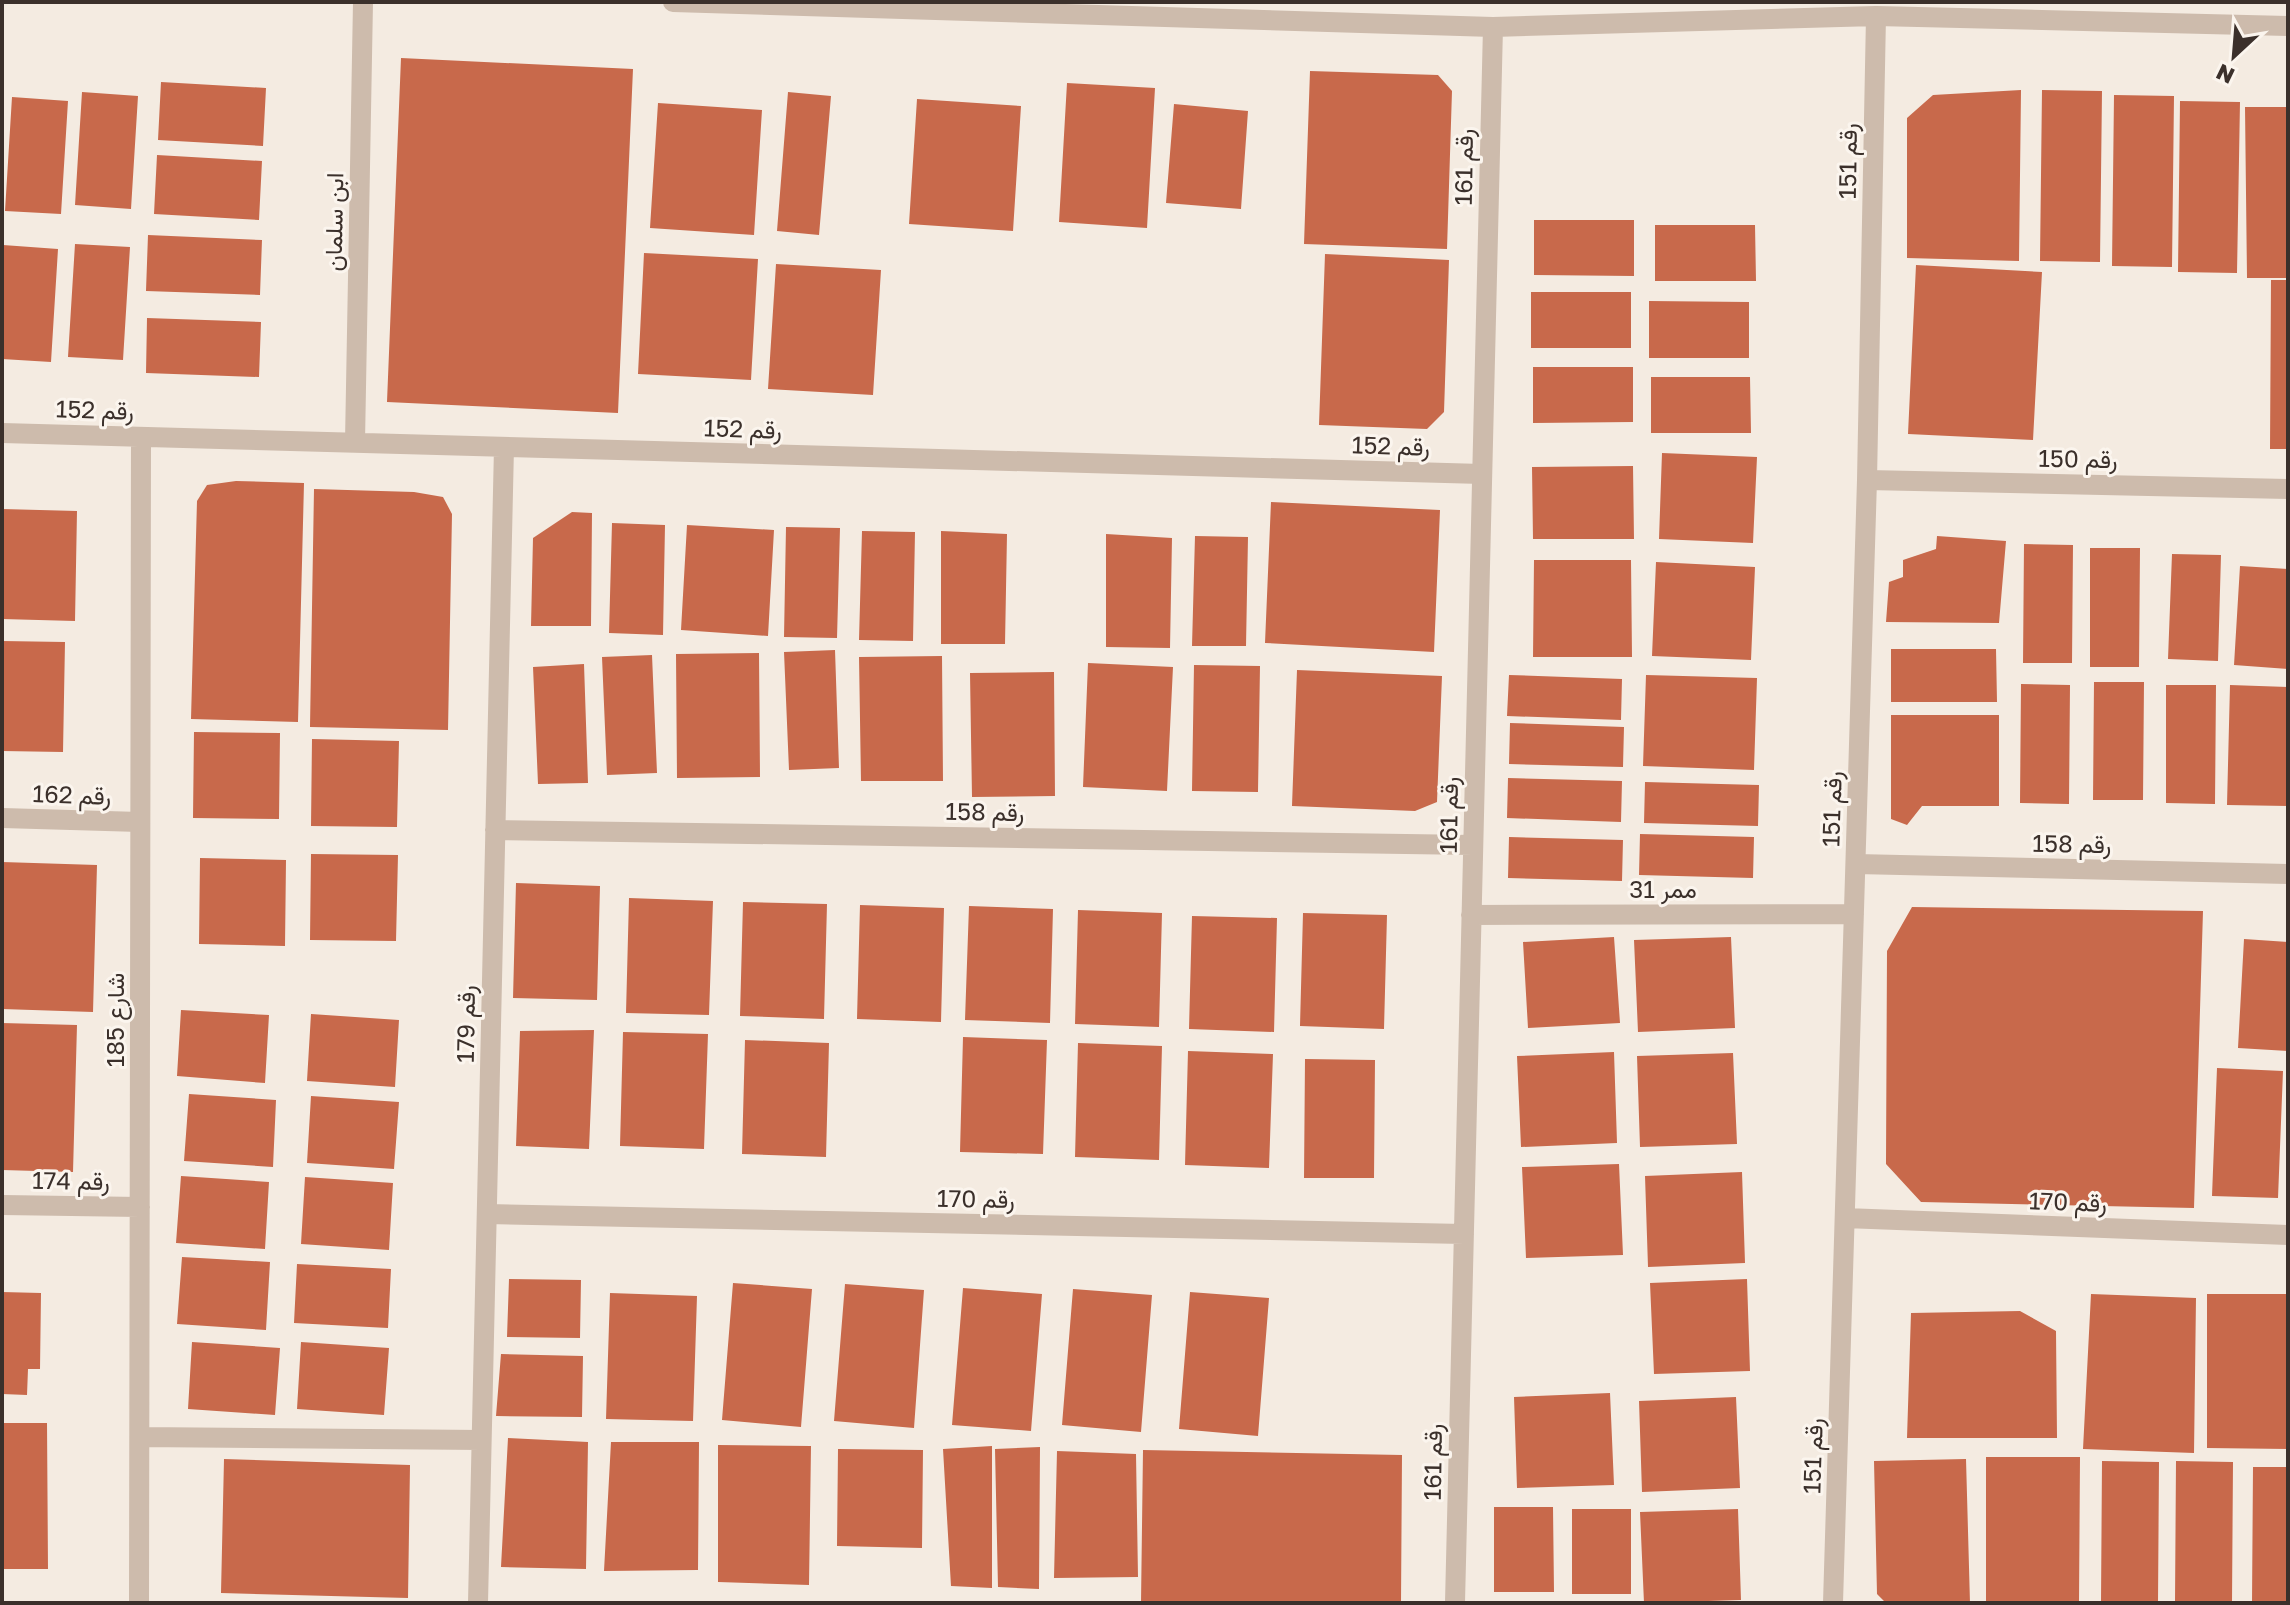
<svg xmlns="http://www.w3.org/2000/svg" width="2290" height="1605" font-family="'Golos Text',Vazirmatn,sans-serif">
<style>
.building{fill:#c8694b}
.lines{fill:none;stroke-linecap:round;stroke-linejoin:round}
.minor{stroke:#cdbbac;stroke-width:20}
.labels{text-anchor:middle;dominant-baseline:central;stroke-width:6;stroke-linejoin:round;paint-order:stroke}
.street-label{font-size:24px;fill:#3b302b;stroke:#fbf5ee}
</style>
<rect width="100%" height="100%" fill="#f4ebe1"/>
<path class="building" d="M401 58 633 69 618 413 387 402Z
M1310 71 1438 75 1452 91 1447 249 1304 244Z
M161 82 266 88 263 146 158 140Z
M1067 83 1155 88 1147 228 1059 222Z
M2021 90 2019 261 1907 258V118L1933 95Z
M2042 90 2102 91 2100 262 2040 261Z
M82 92 138 96 131 209 75 205Z
M788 92 831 96 819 235 777 231Z
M2114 95 2174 96 2172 267 2112 266Z
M12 97 68 101 61 214 5 211Z
M917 99 1021 106 1013 231 909 224Z
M2180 101 2240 102 2237 273 2178 272Z
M658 103 762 110 754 235 650 228Z
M1174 104 1248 111 1241 209 1166 203Z
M2245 107H2288V278H2247Z
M157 155 262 161 259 220 154 214Z
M1534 220H1634V276L1534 275Z
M1655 225H1755L1756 281H1655Z
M148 235 262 240 260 295 146 291Z
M75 244 130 247 123 360 68 357Z
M3 245 58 249 51 362 2 359Z
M644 253 758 259 751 380 638 374Z
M1325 254 1449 260 1444 412 1427 429 1319 425Z
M776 264 881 270 873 395 768 389Z
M1916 265 2042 272 2033 440 1908 434Z
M2271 280H2288V449H2270Z
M1531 292H1631V348H1531Z
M1649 301 1749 302V358H1649Z
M147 318 261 322 259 377 146 373Z
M1533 367H1633V422L1533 423Z
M1651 377H1750L1751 433H1651Z
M1662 453 1757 457 1753 543 1659 539Z
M1633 466 1634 539H1533L1532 467Z
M236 481 304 483 298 722 191 719 197 501 207 485Z
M314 489 414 492 443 497 452 514 448 730 310 727Z
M1271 502 1440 510 1434 652 1265 643Z
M2 509 77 511 75 621 2 619Z
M572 512 592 513 591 626H531L533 538Z
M612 523 665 525 663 635 609 633Z
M687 525 774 530 768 636 681 630Z
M786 527 840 528 837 638 784 637Z
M862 531 915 532 913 641 859 640Z
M941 531 1007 534 1005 644H941Z
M1106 534 1172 538 1170 648 1106 647Z
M1195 536 1248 537 1246 646H1192Z
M1937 536 2006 541 1999 623 1886 622 1889 582 1903 577V560L1936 549Z
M2024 544 2073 545 2072 663H2023Z
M2090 548H2140L2139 667H2090Z
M2172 554 2221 555 2218 661 2168 659Z
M1534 560H1631L1632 657H1533Z
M1656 562 1755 567 1751 660 1652 656Z
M2240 566 2288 569V669L2234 665Z
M2 641 65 642 63 752 2 751Z
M1891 649H1996L1997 702H1891Z
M835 650 839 768 789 770 784 652Z
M759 653 760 777 677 778 676 654Z
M652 655 657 773 607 775 602 657Z
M942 656 943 781H861L859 657Z
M1088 663 1173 667 1167 791 1083 787Z
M584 664 588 783 538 784 533 667Z
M1194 665 1260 666 1258 792 1192 791Z
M1297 670 1442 676 1437 802 1415 811 1292 806Z
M1054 672 1055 796 972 797 970 673Z
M1509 675 1622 679 1621 720 1507 716Z
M1646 675 1757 678 1754 770 1643 766Z
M2094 682H2144L2143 800H2093Z
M2021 684 2070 685 2069 804 2020 803Z
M2166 685H2216L2215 804 2166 803Z
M2230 685 2288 687V806L2227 805Z
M1891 715H1999V806H1922L1907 825 1891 819Z
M1510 723 1624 727 1623 767 1509 764Z
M194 732 280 733 279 819 193 818Z
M312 739 399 741 397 827 311 826Z
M1508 778 1622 781 1621 822 1507 818Z
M1645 782 1759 785 1758 826 1644 823Z
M1640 834 1754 837 1753 878 1639 875Z
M1509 837 1623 840 1622 881 1508 878Z
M311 854 398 855 396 941 310 940Z
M200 858 286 860 285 946 199 944Z
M2 862 97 865 93 1012 2 1009Z
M516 883 600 886 597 1000 513 998Z
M629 898 713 901 709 1015 626 1013Z
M743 902 827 904 824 1019 740 1016Z
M860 905 944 908 941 1022 857 1019Z
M969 906 1053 909 1050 1023 965 1020Z
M1912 907 2203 911 2194 1208 1921 1202 1886 1164 1887 951Z
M1078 910 1162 913 1159 1027 1075 1024Z
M1303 913 1387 915 1384 1029 1300 1026Z
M1192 916 1277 918 1274 1032 1189 1029Z
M1614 937 1620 1023 1528 1028 1523 942Z
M1731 937 1735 1028 1638 1032 1634 940Z
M2244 939 2288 942V1051L2238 1048Z
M181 1010 269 1015 265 1083 177 1076Z
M311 1014 399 1020 395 1087 307 1081Z
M2 1023 77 1025 73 1172 2 1170Z
M594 1030 589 1149 516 1146 520 1031Z
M623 1032 708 1034 704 1149 620 1146Z
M963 1037 1047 1040 1043 1154 960 1152Z
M745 1040 829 1043 826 1157 742 1154Z
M1078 1043 1162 1046 1159 1160 1075 1157Z
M1188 1051 1273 1054 1269 1168 1185 1165Z
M1614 1052 1617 1143 1521 1147 1517 1056Z
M1733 1053 1737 1144 1640 1147 1637 1056Z
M1305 1059 1375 1060 1374 1178H1304Z
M2217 1068 2283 1071 2278 1198 2212 1196Z
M189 1094 276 1100 273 1167 184 1161Z
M311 1096 399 1102 394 1169 307 1163Z
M1619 1164 1623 1255 1526 1258 1522 1167Z
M1742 1172 1745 1263 1648 1267 1645 1176Z
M181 1176 269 1182 265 1249 176 1243Z
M305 1177 393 1183 389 1250 301 1244Z
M182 1257 270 1262 266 1330 177 1324Z
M297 1264 391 1269 388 1328 294 1323Z
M509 1279 581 1280 580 1338 507 1337Z
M1747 1279 1750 1371 1654 1374 1650 1283Z
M733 1283 812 1289 801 1427 722 1420Z
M845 1284 924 1290 914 1428 834 1421Z
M963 1288 1042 1294 1031 1431 952 1425Z
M1073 1289 1152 1295 1141 1432 1062 1425Z
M2 1292 41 1293 40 1369H28L27 1395 2 1394Z
M1190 1292 1269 1298 1258 1436 1179 1429Z
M610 1293 697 1296 693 1421 606 1419Z
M2091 1294 2196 1298 2194 1453 2083 1449Z
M2207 1294H2288V1449L2207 1448Z
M2020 1311 2056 1331 2057 1438H1907L1911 1313Z
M192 1342 280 1348 275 1415 188 1409Z
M301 1342 389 1348 384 1415 297 1409Z
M501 1354 583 1356 582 1417 496 1416Z
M1610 1393 1614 1485 1517 1488 1514 1397Z
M1736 1397 1740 1488 1642 1492 1639 1401Z
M2 1423H47L48 1569H2Z
M508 1438 588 1442 586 1569 501 1567Z
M611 1442H699L698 1570 604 1571Z
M718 1445 811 1446 809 1585 718 1582Z
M992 1446V1588L951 1586 943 1449Z
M1040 1447 1039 1589 998 1587 995 1449Z
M838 1449 923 1450 922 1548 837 1546Z
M1143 1450 1402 1455 1401 1603H1141Z
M1057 1451 1136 1454 1138 1577 1054 1578Z
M1986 1457H2080L2079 1603H1986Z
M224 1459 410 1465 408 1598 221 1593Z
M1966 1459 1970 1603H1886L1877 1594 1874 1461Z
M2102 1461 2159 1462 2158 1603H2101Z
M2176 1461 2233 1462 2232 1603H2175Z
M2253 1467H2288V1603H2252Z
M1494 1507H1553L1554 1592H1494Z
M1572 1509H1631V1594H1572Z
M1738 1509 1741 1600 1644 1603 1640 1512Z"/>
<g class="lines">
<path class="minor" d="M673 2 1493 27 1876 16 2288 26
M2 433 1482 474
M355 442 363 2
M1867 480 2288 489
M2 818 140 822
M495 830 1473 845
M1856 864 2288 874
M1471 915 1854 914
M2 1205 140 1207
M487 1214 1464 1234
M1845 1218 2288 1235
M140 1437 481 1440
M139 1603 141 437
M478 1603 504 447
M1455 1603 1493 27
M1833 1603 1867 480 1876 16"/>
</g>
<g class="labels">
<g class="street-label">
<text transform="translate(1847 161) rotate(-89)">رقم 151</text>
<text transform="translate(1463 167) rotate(-89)">رقم 161</text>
<text transform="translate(333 222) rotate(-89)">ابن سلمان</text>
<text transform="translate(95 409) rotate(2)">رقم 152</text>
<text transform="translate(743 428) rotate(2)">رقم 152</text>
<text transform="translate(1391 445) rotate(2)">رقم 152</text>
<text transform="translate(2078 458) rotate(1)">رقم 150</text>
<text transform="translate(72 794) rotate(2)">رقم 162</text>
<text transform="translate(1831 809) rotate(-88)">رقم 151</text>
<text transform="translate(985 811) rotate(1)">رقم 158</text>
<text transform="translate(1448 815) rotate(-89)">رقم 161</text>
<text transform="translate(2072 843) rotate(1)">رقم 158</text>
<text x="1663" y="888">ممر 31</text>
<text transform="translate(114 1020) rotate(-90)">شارع 185</text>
<text transform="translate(465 1024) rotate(-89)">رقم 179</text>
<text transform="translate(71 1180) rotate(1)">رقم 174</text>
<text transform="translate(976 1198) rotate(1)">رقم 170</text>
<text transform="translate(2068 1201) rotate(2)">رقم 170</text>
<text transform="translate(1812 1456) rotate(-88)">رقم 151</text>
<text transform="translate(1432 1462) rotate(-89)">رقم 161</text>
</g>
</g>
<rect width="2290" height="1605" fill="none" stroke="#3b302b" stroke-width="8"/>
<g transform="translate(2234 56) rotate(206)" stroke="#fbf5ee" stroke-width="6" paint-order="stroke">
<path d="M0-6L14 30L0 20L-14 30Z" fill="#3b302b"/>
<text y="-12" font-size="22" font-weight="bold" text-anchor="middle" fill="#3b302b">N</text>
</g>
</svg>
